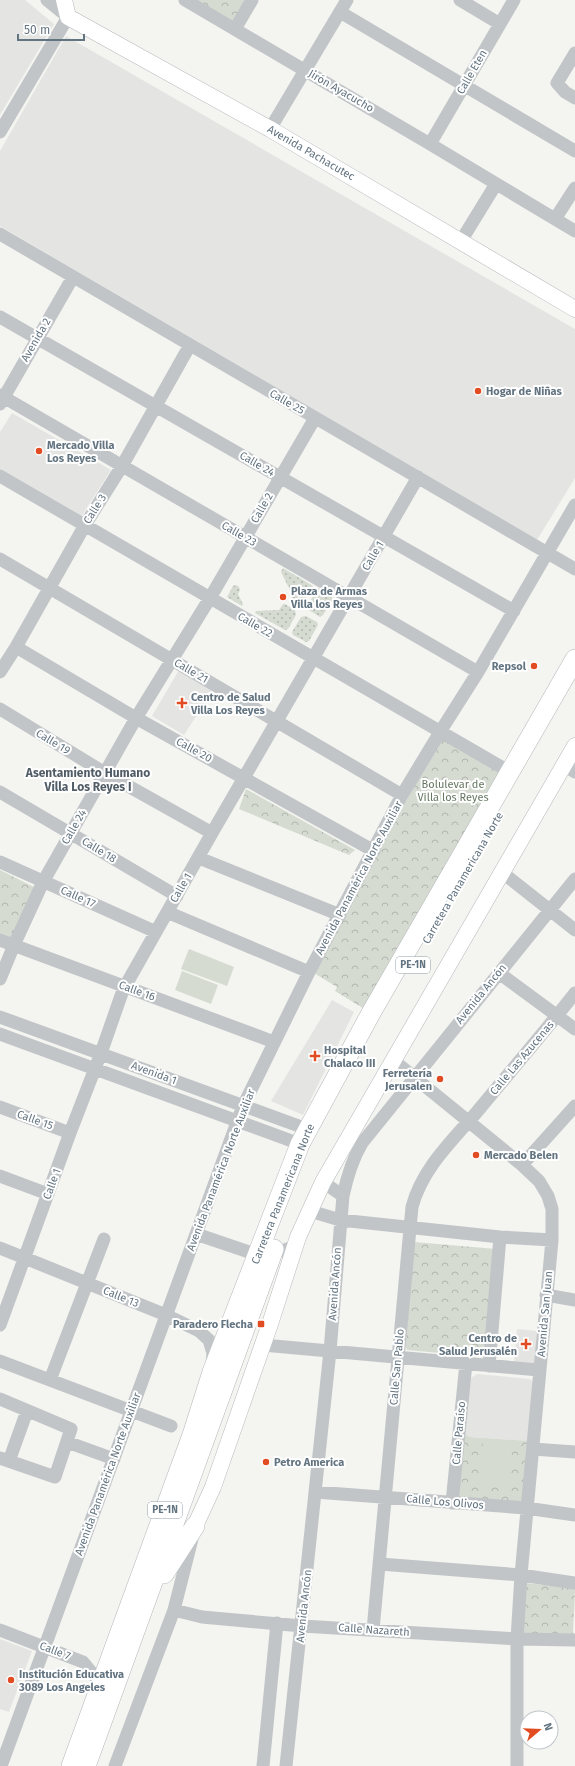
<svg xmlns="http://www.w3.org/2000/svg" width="575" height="1766" font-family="'Fira Sans',sans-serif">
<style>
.built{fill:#e4e5e3}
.grass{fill:url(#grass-dots)}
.park{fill:url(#park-crowns)}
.pitch{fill:#d5dbd1}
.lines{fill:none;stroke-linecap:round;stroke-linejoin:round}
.major-casing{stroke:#b4b8bc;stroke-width:17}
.highway-casing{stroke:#b4b7ba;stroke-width:20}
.minor{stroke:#c1c5c8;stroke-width:13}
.major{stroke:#fff;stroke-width:16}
.highway{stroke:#fff;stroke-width:19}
.poi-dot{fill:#e14c22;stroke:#fff;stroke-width:1.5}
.labels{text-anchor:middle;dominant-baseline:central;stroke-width:4;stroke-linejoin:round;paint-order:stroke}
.shield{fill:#fff;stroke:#929ea7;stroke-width:1}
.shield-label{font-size:10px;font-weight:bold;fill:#637481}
.street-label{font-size:11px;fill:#637481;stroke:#fff}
.poi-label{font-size:11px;font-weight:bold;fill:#637481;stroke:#fff;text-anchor:start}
.park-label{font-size:11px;fill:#667862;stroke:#fff}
.neighbourhood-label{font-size:12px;font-weight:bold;fill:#515d66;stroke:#fff}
</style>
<defs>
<pattern id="grass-dots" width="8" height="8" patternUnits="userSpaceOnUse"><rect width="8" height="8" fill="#d5dbd1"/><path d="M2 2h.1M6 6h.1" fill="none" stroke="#b0b6af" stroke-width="1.8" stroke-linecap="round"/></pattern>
<pattern id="park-crowns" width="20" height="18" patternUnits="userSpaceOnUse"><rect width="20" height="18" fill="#d5dbd1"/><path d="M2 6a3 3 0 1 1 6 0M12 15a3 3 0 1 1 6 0" fill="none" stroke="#b0b6af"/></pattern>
</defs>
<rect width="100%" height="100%" fill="#f4f4f0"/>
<path class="built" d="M0 0H25L54 24 0 115Z
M66 36 575 329V478L537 540 0 226V151Z
M12 413 111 470 81 517 0 470V432Z
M179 670 213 690 184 735 152 716Z
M332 1000 354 1012 303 1115 271 1101Z
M517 1329 537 1331 535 1366 514 1364Z
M477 1374 530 1379 534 1383 529 1441 469 1437 463 1433 471 1378Z
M0 1639 32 1651 9 1712 0 1709Z"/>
<path class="grass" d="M283 568 313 586 304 602 298 603 293 601 289 588 281 572Z
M236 585 239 587 240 590 238 594 243 604 242 606 227 597 233 586Z
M318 588 332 597 333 599 323 615 320 617 309 610 308 605Z
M283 604H285L295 610 296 615 288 629 285 630 255 613 256 611 279 610Z
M306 616 317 622 318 625 309 641 306 642 293 635 292 632 301 617Z"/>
<path class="park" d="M194 0H245L232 22Z
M444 738 504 774 366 1010 335 991 337 987 314 973 439 740Z
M246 789 355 850 349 855 239 809Z
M0 870 38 889 11 941 0 936Z
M414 1242 496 1249 484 1357 407 1350 405 1345Z
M463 1433 469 1437 529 1441 522 1502 456 1499Z
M525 1583 575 1588C575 1605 573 1621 573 1638L522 1634Z"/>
<path class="pitch" d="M189 949 234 967 227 986 181 969Z
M182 971 218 985 211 1004 175 990Z
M483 1441 512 1442 510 1486 480 1485Z"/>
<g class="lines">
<defs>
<path id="major" d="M64 0 68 17 270 129 575 309
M195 1526 213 1487 270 1324 298 1237 323 1182 575 746"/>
<path id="highway" d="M164 1574 195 1526
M71 1766 192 1435 212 1372 300 1144 371 1013 575 659
M86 1766 274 1249"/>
</defs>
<use href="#major" class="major-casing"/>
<use href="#highway" class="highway-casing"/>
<path class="minor" d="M185 0 430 144 575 231
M460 0 500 24
M340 12 575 151
M235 29 252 0
M575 53 557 83 565 92 575 98
M270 129 347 0
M0 132 68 17 47 0
M430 144 514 0
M555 219 575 188
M0 234 575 569
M461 241 496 184
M0 317 514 611
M0 395 478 672
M0 404 73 277
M0 476 510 772
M0 559 402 795
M16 647 136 718 374 851
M0 672 16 647 85 525 122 466 190 345
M0 709 105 773 212 833
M564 765 575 772
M0 792 177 896
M199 858 340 915
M0 862 156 932
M503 873 575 930
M167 912 309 972
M0 940 274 1042
M499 973 575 1029
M0 979 14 945 43 882 136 718 210 598 315 418
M0 1017 307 1129
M0 1034 300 1144
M393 1060 522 1165 539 1181 548 1196 552 1209V1240L521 1575 517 1639V1766
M0 1107 70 1133
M522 1165 575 1106
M0 1176 48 1194
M323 1182 343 1196
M310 1211 340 1220 500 1237 552 1240
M196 1234 258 1255H271L295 1246
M0 1248 166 1315 199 1331 209 1340 213 1353 212 1364
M546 1295 575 1300
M0 1325 70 1133 101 1053 123 990 212 833 418 477
M263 1345 539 1370
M0 1361 171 1426
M489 1366 500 1237
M50 1380 104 1239
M0 1399 71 1429 55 1477 0 1458
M67 1442 114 1459
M533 1449 575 1452
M9 1461 27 1411
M315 1492 526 1508 575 1515
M452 1503 466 1363
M380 1564 521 1575 575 1583
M174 1610 202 1617 302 1626 517 1639 575 1640
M0 1630 83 1662 101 1684
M373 1630 412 1207C422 1169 451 1142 476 1113 509 1073 543 1034 575 993
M1 1766 243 1106 309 972 402 795 440 732 478 672 575 505
M115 1766 174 1610 192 1539
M263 1766 277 1623
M286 1766 330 1351 343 1196C347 1177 352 1160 362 1143L575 879"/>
<use href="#major" class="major"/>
<use href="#highway" class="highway"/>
</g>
<g class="poi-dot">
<circle cx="478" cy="391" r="4"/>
<circle cx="39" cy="451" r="4"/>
<circle cx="283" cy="597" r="4"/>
<circle cx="534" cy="666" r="4"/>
<path d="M180 697h4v4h4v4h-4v4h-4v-4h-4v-4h4z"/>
<path d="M313 1050h4v4h4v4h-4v4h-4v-4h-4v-4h4z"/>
<circle cx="440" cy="1079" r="4"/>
<circle cx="476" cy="1155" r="4"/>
<rect x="257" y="1320" width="8" height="8" rx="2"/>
<path d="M524 1338h4v4h4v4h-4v4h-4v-4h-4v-4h4z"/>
<circle cx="266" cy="1462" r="4"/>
<circle cx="11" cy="1680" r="4"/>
</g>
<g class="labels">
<g class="shield">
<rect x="396" y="957" width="34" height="16" rx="3"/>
<rect x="148" y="1502" width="34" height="16" rx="3"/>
</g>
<g class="shield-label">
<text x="413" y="965">PE-1N</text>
<text x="165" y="1510">PE-1N</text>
</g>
<g class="street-label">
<text transform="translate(472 72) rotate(-60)">Calle Eten</text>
<text transform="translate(341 91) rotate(30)">Jirón Ayacucho</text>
<text transform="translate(311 153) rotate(30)">Avenida Pachacutec</text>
<text transform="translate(36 340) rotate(-60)">Avenida 2</text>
<text transform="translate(287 402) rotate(30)">Calle 25</text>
<text transform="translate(257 464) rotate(30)">Calle 24</text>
<text transform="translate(262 508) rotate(-60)">Calle 2</text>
<text transform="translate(95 509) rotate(-58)">Calle 3</text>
<text transform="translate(239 534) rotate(30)">Calle 23</text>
<text transform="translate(373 556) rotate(-60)">Calle 1</text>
<text transform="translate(255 625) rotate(30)">Calle 22</text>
<text transform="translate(191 671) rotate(30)">Calle 21</text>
<text transform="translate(53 742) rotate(31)">Calle 19</text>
<text transform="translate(194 750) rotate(29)">Calle 20</text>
<text transform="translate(74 827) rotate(-60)">Calle 24</text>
<text transform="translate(99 850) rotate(31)">Calle 18</text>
<text transform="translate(359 878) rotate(-62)">Avenida Panamérica Norte Auxiliar</text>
<text transform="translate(463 878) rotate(-60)">Carretera Panamericana Norte</text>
<text transform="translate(181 888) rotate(-60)">Calle 1</text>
<text transform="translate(78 897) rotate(24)">Calle 17</text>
<text transform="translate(137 991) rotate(20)">Calle 16</text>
<text transform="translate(481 994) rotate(-51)">Avenida Ancón</text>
<text transform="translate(522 1058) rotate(-50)">Calle Las Azucenas</text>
<text transform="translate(154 1073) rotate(20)">Avenida 1</text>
<text transform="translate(35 1120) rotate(20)">Calle 15</text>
<text transform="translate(221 1170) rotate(-69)">Avenida Panamérica Norte Auxiliar</text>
<text transform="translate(52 1184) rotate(-70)">Calle 1</text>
<text transform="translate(283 1194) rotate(-68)">Carretera Panamericana Norte</text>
<text transform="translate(335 1284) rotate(-86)">Avenida Ancón</text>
<text transform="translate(121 1297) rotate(22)">Calle 13</text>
<text transform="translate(545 1314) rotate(-85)">Avenida San Juan</text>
<text transform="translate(397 1367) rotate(-85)">Calle San Pablo</text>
<text transform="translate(459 1433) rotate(-85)">Calle Paraíso</text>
<text transform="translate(108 1474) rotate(-70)">Avenida Panamérica Norte Auxiliar</text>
<text transform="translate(445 1502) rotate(5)">Calle Los Olivos</text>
<text transform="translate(304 1606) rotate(-84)">Avenida Ancón</text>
<text transform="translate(374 1630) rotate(4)">Calle Nazareth</text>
<text transform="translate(55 1651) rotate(21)">Calle 7</text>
</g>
<g class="poi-label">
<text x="486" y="391">Hogar de Niñas</text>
<text x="47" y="445">Mercado Villa<tspan x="47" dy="13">Los Reyes</tspan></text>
<text x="291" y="591">Plaza de Armas<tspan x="291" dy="13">Villa los Reyes</tspan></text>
<text x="526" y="666" text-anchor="end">Repsol</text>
<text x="191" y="697">Centro de Salud<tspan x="191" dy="13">Villa Los Reyes</tspan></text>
<text x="324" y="1050">Hospital<tspan x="324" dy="13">Chalaco III</tspan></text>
<text x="432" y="1073" text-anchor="end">Ferretería<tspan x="432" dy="13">Jerusalen</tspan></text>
<text x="484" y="1155">Mercado Belen</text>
<text x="253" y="1324" text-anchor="end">Paradero Flecha</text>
<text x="517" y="1338" text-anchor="end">Centro de<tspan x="517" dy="13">Salud Jerusalén</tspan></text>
<text x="274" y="1462">Petro America</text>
<text x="19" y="1674">Institución Educativa<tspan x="19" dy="13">3089 Los Angeles</tspan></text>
</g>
<g class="park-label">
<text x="453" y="784">Bolulevar de<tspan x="453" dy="13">Villa los Reyes</tspan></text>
</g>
<g class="neighbourhood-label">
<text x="88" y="773">Asentamiento Humano<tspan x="88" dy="14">Villa Los Reyes I</tspan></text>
</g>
</g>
<g transform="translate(539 1730) rotate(71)"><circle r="19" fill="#ffffff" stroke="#c1c7cd"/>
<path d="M0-3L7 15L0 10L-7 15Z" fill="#e14c22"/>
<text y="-6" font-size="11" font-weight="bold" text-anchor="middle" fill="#637481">N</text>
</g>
<path d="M18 34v6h66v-6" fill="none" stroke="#637481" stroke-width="2"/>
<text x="24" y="34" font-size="12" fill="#637481" stroke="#ffffff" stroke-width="3" paint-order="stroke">50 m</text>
</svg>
